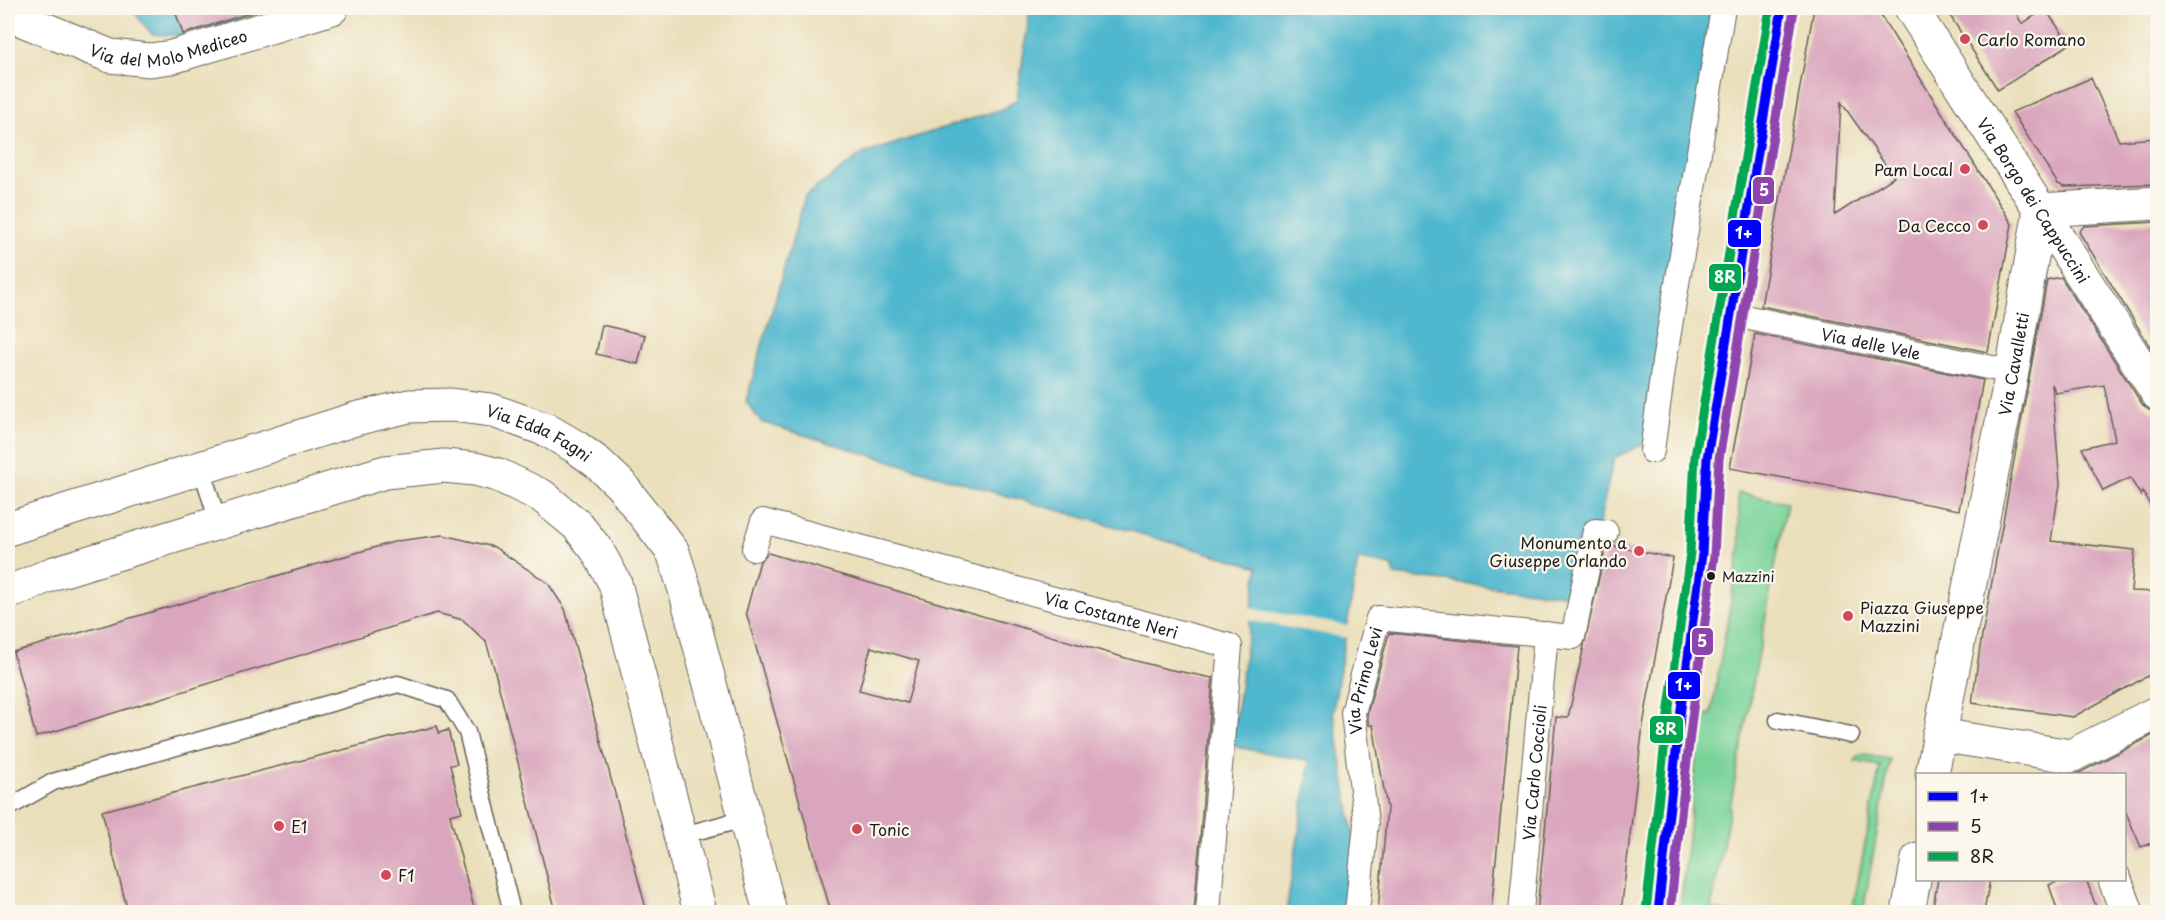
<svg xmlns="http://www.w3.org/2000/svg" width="2165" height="920" font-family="'Playpen Sans',sans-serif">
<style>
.green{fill:#79d399;stroke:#4a785a;stroke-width:1.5}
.water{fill:#50b7ce;stroke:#366a75;stroke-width:1.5}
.pier{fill:#eadfbb}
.building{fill:#daa6bd;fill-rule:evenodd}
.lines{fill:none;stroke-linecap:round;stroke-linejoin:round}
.service-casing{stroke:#646054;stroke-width:19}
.pedestrian-casing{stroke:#646054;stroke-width:26}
.minor-casing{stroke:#646054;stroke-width:35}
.secondary-casing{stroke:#646054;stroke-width:35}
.service{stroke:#fff;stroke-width:16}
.pedestrian{stroke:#fff;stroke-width:24}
.minor{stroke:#fff;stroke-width:33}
.secondary{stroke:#fff;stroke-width:33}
.bus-1-casing{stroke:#fbf7ec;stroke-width:14}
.bus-2-casing{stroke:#fbf7ec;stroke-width:14}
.bus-3-casing{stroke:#fbf7ec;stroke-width:14}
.bus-1{stroke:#00f;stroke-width:9}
.bus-2{stroke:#8e44ad;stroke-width:9}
.bus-3{stroke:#00a651;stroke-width:9}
.poi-dot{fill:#d1495b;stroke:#fbf7ec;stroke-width:2}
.bus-dot{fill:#1c1c1c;stroke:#fbf7ec;stroke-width:2}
.labels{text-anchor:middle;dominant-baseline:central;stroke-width:4.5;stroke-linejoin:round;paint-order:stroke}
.bus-label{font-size:14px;fill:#1c1c1c;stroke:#fbf7ec;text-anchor:start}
.street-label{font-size:16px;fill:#1c1c1c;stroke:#fbf7ec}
.poi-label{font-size:16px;fill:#1c1c1c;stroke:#fbf7ec;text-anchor:start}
.line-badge{stroke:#fbf7ec;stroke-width:2}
.badge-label{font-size:16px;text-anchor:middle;font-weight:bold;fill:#fff}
</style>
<rect width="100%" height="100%" fill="#fbf7ec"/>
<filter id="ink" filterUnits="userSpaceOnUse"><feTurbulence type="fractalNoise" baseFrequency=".0167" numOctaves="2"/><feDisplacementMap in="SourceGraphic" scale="12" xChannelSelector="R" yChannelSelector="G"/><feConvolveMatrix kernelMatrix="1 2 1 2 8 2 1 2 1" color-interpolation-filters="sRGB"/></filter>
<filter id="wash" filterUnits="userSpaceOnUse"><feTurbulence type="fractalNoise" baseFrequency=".008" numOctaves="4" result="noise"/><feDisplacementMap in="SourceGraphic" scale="24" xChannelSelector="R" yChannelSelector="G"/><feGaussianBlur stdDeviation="1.35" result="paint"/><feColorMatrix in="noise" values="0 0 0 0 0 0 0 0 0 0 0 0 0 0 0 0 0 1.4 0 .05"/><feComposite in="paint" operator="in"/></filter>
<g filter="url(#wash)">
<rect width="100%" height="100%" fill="#eadfbb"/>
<path class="green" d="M1738 493 1787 502 1711 909 1729 912H1680L1701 714 1711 715 1740 549Z
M1864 755 1890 759 1863 912H1852L1880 766 1855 761 1859 756Z"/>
<path class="water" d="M134 8H270L184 36 152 34 136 15Z
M1030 8H1717L1650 441 1614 458 1598 528 1582 535 1579 539 1568 595 1394 575 1392 566 1358 560 1333 711 1355 843 1343 912H1286L1310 761 1237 747 1232 741 1258 567 990 491 761 422 746 401 805 196 863 154 1005 108 1017 99Z"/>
<path class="pier" d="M1249 608 1349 626 1347 638 1248 620Z"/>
<g id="blocks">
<path class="building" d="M174 8H256L257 11 183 34Z
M1814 8H1876L2012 224 1988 352 1761 306ZM1841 102 1894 177 1835 215Z
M1945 8H2013L2022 24 2045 9 2070 44 1998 90Z
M2091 78 2119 141 2157 138V184L2065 187 2058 184 2012 112Z
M2157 222V358L2079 232 2084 226Z
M2061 277 2142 404 2149 410 2157 413V517L2142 491 2141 496 2130 478 2103 491 2082 448 2115 440 2104 385 2056 393 2052 384 2060 484 2051 541 2135 550 2131 591 2157 592V671L2073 717 1972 703 1980 647 2047 280Z
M602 325 645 335 638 364 596 354Z
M1755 334 1983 380 1959 510 1730 468Z
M443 535 494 547 548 583 565 609 647 912H556L494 668 486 642 463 620 437 613 36 737 13 652 397 541Z
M1609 545 1673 558 1643 725 1621 912H1537L1556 717 1568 718 1606 546Z
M768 553 1129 659 1167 669 1213 678 1194 912H831L746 612 760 561ZM871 647 919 661 907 703 859 690Z
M1389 633 1517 646 1491 912H1378L1387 808 1373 725H1369L1367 714Z
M437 726 439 733 448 730 457 764 450 765 462 812 450 815 475 912H128L102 811Z
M2157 733V841L2141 847 2124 808V774H2072L2079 773Z
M1938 879H1990L1984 912H1932Z
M2066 879H2086L2098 912H2058L2049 885Z"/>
</g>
</g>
<g filter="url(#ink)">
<use href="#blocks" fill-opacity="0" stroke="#646054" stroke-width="1.5"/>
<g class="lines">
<defs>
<path id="service" d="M201 467 218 522
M1778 720 1851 735
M8 808 53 782 398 684 447 700 467 732 512 912
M679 836 744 819"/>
<g id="pedestrian">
<path id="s1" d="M1730 314 2012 372"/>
<path d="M1652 451 1664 362 1723 8"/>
<path id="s2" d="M754 549 763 521 1230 646 1208 912"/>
<path id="s3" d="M1357 912 1366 823 1353 713 1378 618 1573 637 1595 531 1606 532"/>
<path id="s4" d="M1521 912 1546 634"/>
</g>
<g id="minor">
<path id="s5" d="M1911 8 2158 394"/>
<path id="s6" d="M8 14 110 56 150 60 172 57 332 8"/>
<path d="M2040 210 2158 203"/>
<path id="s7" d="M8 529 355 419 409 406 451 405 491 410 547 430 576 447 598 463 621 485 673 552 686 593 770 912"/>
<path d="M8 593 54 573 385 472 444 466 475 469 498 475 542 496 577 525 597 550 615 583 700 912"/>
<path d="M1939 735 2071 756 2158 712"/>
<path id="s8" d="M1932 774 2012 372 2040 210"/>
<path d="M2115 880 2127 912"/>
<path d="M1908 912 1918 859"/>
</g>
<path id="secondary" d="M1658 912 1680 716 1702 554 1707 458 1782 8"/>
</defs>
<use href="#service" class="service-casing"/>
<use href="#pedestrian" class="pedestrian-casing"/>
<use href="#minor" class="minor-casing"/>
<use href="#secondary" class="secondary-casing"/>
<use href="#service" class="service"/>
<use href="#pedestrian" class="pedestrian"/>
<use href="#minor" class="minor"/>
<use href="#secondary" class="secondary"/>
<defs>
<path id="bus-1" d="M1658 912 1680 716 1702 554 1707 458 1782 8"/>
<path id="bus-2" d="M1670 912 1692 717 1714 556 1719 459 1794 10"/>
<path id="bus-3" d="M1646 911 1668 715 1690 553 1695 456 1770 8"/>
</defs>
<use href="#bus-1" class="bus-1-casing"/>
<use href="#bus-2" class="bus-2-casing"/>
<use href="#bus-3" class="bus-3-casing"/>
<use href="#bus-1" class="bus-1"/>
<use href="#bus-2" class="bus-2"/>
<use href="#bus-3" class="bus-3"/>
</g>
</g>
<g class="poi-dot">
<circle cx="1965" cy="39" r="6"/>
<circle cx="1965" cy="169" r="6"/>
<circle cx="1983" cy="225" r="6"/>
<circle cx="1639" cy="551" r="6"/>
<circle cx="1848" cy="616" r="6"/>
<circle cx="279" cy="826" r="6"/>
<circle cx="857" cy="829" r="6"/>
<circle cx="386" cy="875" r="6"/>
</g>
<circle class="bus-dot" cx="1711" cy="576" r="5"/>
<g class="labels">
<g class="bus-label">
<text x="1722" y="576">Mazzini</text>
</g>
<g class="street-label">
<text stroke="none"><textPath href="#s6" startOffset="170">Via del Molo Mediceo</textPath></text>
<text stroke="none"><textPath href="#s5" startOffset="228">Via Borgo dei Cappuccini</textPath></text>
<text stroke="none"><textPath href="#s1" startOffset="144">Via delle Vele</textPath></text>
<text stroke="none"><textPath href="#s8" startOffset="418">Via Cavalletti</textPath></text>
<text stroke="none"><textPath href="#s7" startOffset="555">Via Edda Fagni</textPath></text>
<text stroke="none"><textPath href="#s2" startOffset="390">Via Costante Neri</textPath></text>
<text stroke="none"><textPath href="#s3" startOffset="234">Via Primo Levi</textPath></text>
<text stroke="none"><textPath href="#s4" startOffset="140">Via Carlo Coccioli</textPath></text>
</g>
<g class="poi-label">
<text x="1977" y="39">Carlo Romano</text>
<text x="1953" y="169" text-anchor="end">Pam Local</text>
<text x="1971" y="225" text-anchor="end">Da Cecco</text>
<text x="1627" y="542" text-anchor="end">Monumento a<tspan x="1627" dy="18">Giuseppe Orlando</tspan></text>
<text x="1860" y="607">Piazza Giuseppe<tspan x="1860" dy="18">Mazzini</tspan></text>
<text x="291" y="826">E1</text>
<text x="869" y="829">Tonic</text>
<text x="398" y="875">F1</text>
</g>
</g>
<g class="line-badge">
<rect x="1752" y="176" width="23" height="29" rx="6" fill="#8e44ad"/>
<rect x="1727" y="219" width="35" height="29" rx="6" fill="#00f"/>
<rect x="1708" y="263" width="34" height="29" rx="6" fill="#00a651"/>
<rect x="1691" y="627" width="23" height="29" rx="6" fill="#8e44ad"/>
<rect x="1667" y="671" width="34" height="29" rx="6" fill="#00f"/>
<rect x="1649" y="715" width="35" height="29" rx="6" fill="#00a651"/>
</g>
<g class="badge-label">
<text x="1764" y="196">5</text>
<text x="1744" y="239">1+</text>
<text x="1725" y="283">8R</text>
<text x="1702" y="647">5</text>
<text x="1684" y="691">1+</text>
<text x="1666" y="735">8R</text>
</g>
<rect width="2165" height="920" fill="none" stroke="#fbf7ec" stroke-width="30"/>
<rect x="1916" y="773" width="210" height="108" fill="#fbf7ec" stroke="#a29f99" stroke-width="1.5"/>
<rect x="1928" y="792" width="30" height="9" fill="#0000ff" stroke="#a29f99" stroke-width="1.5"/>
<text x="1970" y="803" font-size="18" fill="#1c1c1c">1+</text>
<rect x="1928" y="822" width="30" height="9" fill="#8e44ad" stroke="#a29f99" stroke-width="1.5"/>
<text x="1970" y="833" font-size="18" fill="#1c1c1c">5</text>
<rect x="1928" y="852" width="30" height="9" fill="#00a651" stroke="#a29f99" stroke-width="1.5"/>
<text x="1970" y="863" font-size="18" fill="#1c1c1c">8R</text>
</svg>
